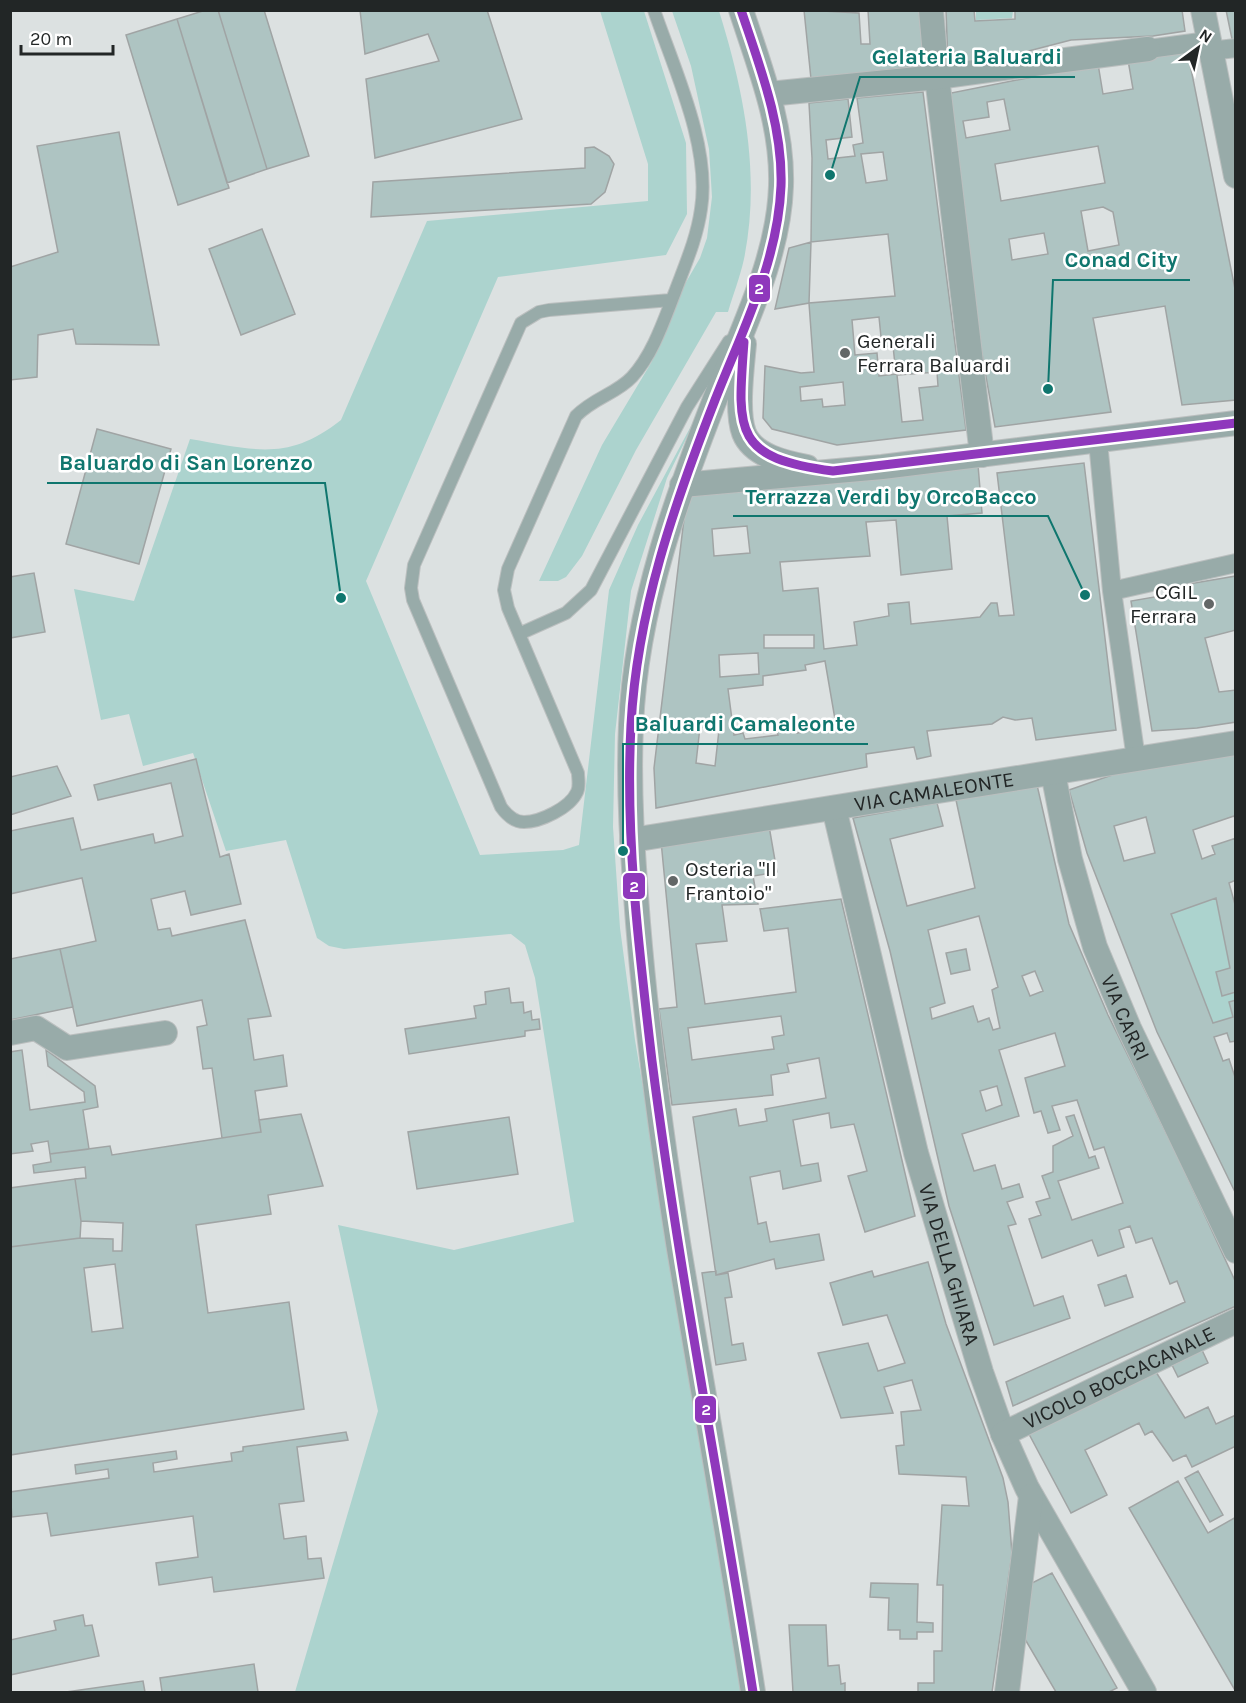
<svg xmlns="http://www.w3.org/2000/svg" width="1246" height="1703" font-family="Karla,sans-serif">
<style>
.green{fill:#acd3ce}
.building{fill:#aec4c2;stroke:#a0a4a4;stroke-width:1.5;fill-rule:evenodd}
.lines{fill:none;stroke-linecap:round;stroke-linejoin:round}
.service-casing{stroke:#bbbfbf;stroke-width:14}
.pedestrian-casing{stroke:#bbbfbf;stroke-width:20}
.minor-casing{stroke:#bbbfbf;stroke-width:26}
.service{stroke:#98aba9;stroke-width:12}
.pedestrian{stroke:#98aba9;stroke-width:18}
.minor{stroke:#98aba9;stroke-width:24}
.bus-1-casing{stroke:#fff;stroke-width:14}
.bus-1{stroke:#8f38bc;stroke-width:9}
.poi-dot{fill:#636767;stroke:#fff;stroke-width:2}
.labels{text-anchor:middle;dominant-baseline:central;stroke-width:5;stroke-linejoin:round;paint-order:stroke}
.poi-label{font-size:21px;fill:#222626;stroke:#fff;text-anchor:start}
.street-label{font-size:21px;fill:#222626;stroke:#fff}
.leader{fill:none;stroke:#0f766e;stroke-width:2}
.callout-dot{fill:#0f766e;stroke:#fff;stroke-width:2}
.callout-label{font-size:22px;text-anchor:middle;font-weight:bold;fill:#0f766e;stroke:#fff;stroke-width:5;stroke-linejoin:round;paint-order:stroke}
.line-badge{stroke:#fff;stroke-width:2}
.badge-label{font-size:16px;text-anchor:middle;font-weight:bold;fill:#fff}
</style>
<rect width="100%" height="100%" fill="#dce1e1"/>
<path class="green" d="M600 11H644L686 143 687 214 666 255 498 277 366 581 480 855 563 850 579 845 609 590 638 525 706 398 667 478 631 591 615 734 613 827 620 928 635 1040 745 1692H295L378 1411 338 1225 454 1250 574 1222 535 978 525 945 511 934 344 949 329 946 317 938 286 840 226 851 193 753 143 766 129 714 101 720 74 589 134 601 190 439C252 449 287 463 341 420L427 221 648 201V164Z
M672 11H719C744 91 761 175 744 259 740 277 733 295 728 312H716L636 450 582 556 566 577 558 581H539L602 445 651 363 678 296 700 258 707 238 712 197 709 149 691 66Z
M976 11H1013L1012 18 976 20Z
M1216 898 1230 968 1216 973 1222 995 1235 992V1000L1229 1002 1233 1017 1213 1023 1171 914Z"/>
<path class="building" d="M206 10H218L267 169 227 183 177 19Z
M218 10H264L309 156 267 169Z
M360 10H487L522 119 375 158 366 79 439 61 428 34 365 54Z
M804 10 859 13 861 44H870L868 10H922L927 65 811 79Z
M946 10H974L975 21 1015 19V10H1182L1185 31 1153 36 1071 40 1017 54 948 65Z
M1226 10H1236V39H1232Z
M177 19 229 188 178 205 126 35Z
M1187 49 1236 294V400L1182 405 1165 306 1093 318 1111 412 995 427 976 321 946 94 1098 64 1103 94 1133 89 1128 60ZM1004 99 1010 130 966 138 963 121 989 117 987 102ZM1098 146 1105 183 1001 201 995 164ZM1103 207 1113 212 1119 245 1088 251 1081 211ZM1044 233 1048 254 1012 260 1009 239Z
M923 92 966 430 837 445 772 429 763 418 765 366 801 373 814 372 809 303 895 296 888 234 811 242 812 158 809 103 848 99 852 137 826 140 828 159 855 156 853 145 863 143 857 98ZM883 152 887 180 866 183 861 154ZM879 317 882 347 893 346 896 374 879 376 877 353 855 355 852 320ZM937 372 938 386 919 388 923 420 902 422 897 375ZM843 382 845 405 823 407 822 399 801 401 800 387Z
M119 132 159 345 76 344 73 329 38 335 37 377 10 380V267L58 252 37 146Z
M594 147 609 156 614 164 605 192 591 204 371 217 373 182 585 168V148Z
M262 229 295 314 241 335 209 249Z
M811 242 809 303 775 309 789 248Z
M97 429 171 449 139 564 66 544Z
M1084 463 1116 730 1036 740 1032 718 1015 720 1003 717 992 724 927 731 931 756 917 759 914 747 866 754 867 767 656 808 654 768 687 494 892 477 978 465 982 513 947 516 952 569 901 575 896 520 866 522 870 556 780 562 783 591 818 588 824 649 857 645 854 622 889 616 888 604 909 602 911 624 980 617 991 603H997L999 616 1014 615 997 473ZM747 526 750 553 714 556 712 529ZM764 635H814V648H764ZM758 653 759 674 720 677 719 655ZM825 661 836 725 797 733 795 725 776 728 778 735 745 739 743 733 734 735 728 689 763 685V676L806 670 805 665ZM700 727 719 730 715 766 696 763Z
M34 573 45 632 10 638V577Z
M1236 576V630L1205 638 1219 692 1236 690V722L1197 728 1152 731 1131 601 1172 594 1171 587Z
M1236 747V821L1234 816 1193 830 1202 859 1215 854 1212 846 1236 838V880L1229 883 1236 908V992L1222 996 1216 972 1230 968 1216 898 1171 914 1213 1023 1233 1017 1229 1002 1236 1000V1041L1230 1042 1227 1033 1214 1037 1223 1061 1229 1059 1236 1080V1194L1157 1032 1087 853 1069 790 1158 759ZM1146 817 1155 853 1124 861 1114 826Z
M196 759 220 857 229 854 241 904 191 915 185 891 151 899 158 930 170 928 172 936 245 920 271 1016 248 1019 254 1060 283 1055 287 1086 255 1091 261 1132 222 1138 212 1068 203 1069 197 1027 207 1025 202 1000 77 1026 60 949 96 941 82 878 10 894V831L73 818 81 850 153 834 155 843 183 836 171 783 98 800 94 785Z
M57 766 71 796 10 815V777Z
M1037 785 1069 924 1108 1015 1180 1161 1236 1283V1306L1013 1406 1006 1382 1185 1302 1177 1281 1170 1284 1152 1238 1136 1243 1130 1226 1119 1230 1124 1247 1098 1256 1092 1240 1042 1258 1029 1219 1041 1215 1036 1202 1050 1198 1042 1176 1053 1172V1146L1073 1136 1066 1117 1074 1115 1089 1158 1095 1156 1099 1168 1058 1181 1072 1220 1123 1203 1104 1147 1094 1150 1077 1100 1052 1106 1060 1130 1048 1133 1041 1111 1034 1113 1025 1078 1065 1066 1055 1033 999 1050 1019 1116 962 1134 974 1171 995 1165 1002 1189 1019 1184 1023 1197 1007 1202 1016 1224 1008 1226 1034 1306 1063 1296 1070 1318 994 1345 949 1206 890 951 853 818 937 803 943 826 890 839 907 906 975 888 956 800ZM979 916 998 987 992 990 1000 1028 993 1030 989 1018 978 1022 973 1006 932 1019 930 1008 945 1003 928 930ZM1035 971 1043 991 1030 996 1022 976ZM997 1086 1002 1105 986 1111 980 1091Z
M769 826 777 872 753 876 758 904 722 905 727 941 696 944 705 1004 796 992 788 928 764 931 760 909 841 899 915 1216 865 1232 848 1176 867 1171 854 1124 831 1128 829 1113 793 1120 801 1166 818 1163 821 1181 783 1189 780 1171 750 1177 758 1224 766 1222 770 1242 819 1234 824 1260 776 1269 774 1259 716 1275 693 1117 736 1109 739 1126 767 1121 765 1109 826 1098 819 1058 787 1064 789 1072 771 1075 773 1095 672 1105 659 1009 677 1007 661 841ZM781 1016 784 1035 772 1037 774 1049 692 1060 688 1028Z
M60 949 73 1007 10 1020V959Z
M966 949 970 970 951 974 946 953Z
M509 988 511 1003 523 1002 524 1013 531 1011 532 1020 539 1019 540 1029 525 1031V1036L409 1054 405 1029 476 1018 474 1006 486 1004 485 992Z
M22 1050 30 1110 85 1102 84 1092 48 1066 46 1050 95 1086 98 1107 83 1110 89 1149 50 1154 48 1141 31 1144 33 1151 10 1154V1052Z
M301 1114 323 1186 268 1195 271 1214 196 1225 208 1313 289 1302 304 1409 10 1455V1247L80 1238 113 1239V1251H122L123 1223 81 1221 75 1179 86 1178 85 1167 34 1173 33 1165 51 1162 50 1154 110 1146 112 1155 261 1132 259 1120ZM115 1264 123 1328 92 1332 84 1268Z
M509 1117 518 1174 417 1189 408 1132Z
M75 1179 81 1221 80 1238 10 1247V1188Z
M928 1262 946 1324 1003 1478 1008 1502 1012 1554 992 1692H918V1683H934V1651H942L943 1585H937L942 1505 969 1506 966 1477 899 1474 896 1446 904 1445 901 1412 921 1410 912 1380 884 1387 893 1413 841 1418 818 1353 868 1343 878 1371 905 1363 887 1315 843 1325 830 1283 872 1271 874 1277Z
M716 1271V1275L728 1273 732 1297 725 1298 732 1345 743 1343 746 1360 716 1365 702 1273Z
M1126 1275 1133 1297 1105 1306 1098 1285Z
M1202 1350 1208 1363 1178 1377 1172 1365Z
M1156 1372 1185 1418 1208 1407 1216 1424 1236 1415V1446L1192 1467 1186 1455 1173 1461 1152 1431 1145 1435 1139 1423 1085 1450 1107 1495 1071 1513 1029 1434Z
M346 1432 348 1440 297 1447 304 1501 279 1504 284 1539 306 1536 308 1559 321 1558 324 1578 214 1592 212 1577 159 1585 156 1563 198 1557 193 1516 51 1536 47 1513 12 1517 10 1492 109 1478 108 1469 76 1474 75 1465 176 1451 177 1459 153 1463 154 1472 232 1461 231 1453 243 1451V1447Z
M1198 1471 1223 1515 1210 1522 1185 1478Z
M1178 1481 1208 1533 1236 1517V1692L1129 1508Z
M1052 1573 1117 1688 1109 1692H1056L1022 1634 1028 1585Z
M871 1583 918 1584 917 1622 933 1623V1632H917V1639H900V1630H888L889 1598 870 1597Z
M83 1615 85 1626 92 1625 99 1656 10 1675V1640L56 1630 54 1621Z
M789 1625H826L828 1666 839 1665 841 1684 845 1683V1692H793Z
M254 1664 258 1692H162L160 1678Z
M143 1681 145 1692H66Z"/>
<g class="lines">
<defs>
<path id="service" d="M654 10C674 69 711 146 701 209 697 238 685 265 675 292 664 320 653 354 632 377 616 394 595 397 576 416L508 569 504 590 508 608 578 773C578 779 580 786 577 792 570 808 540 822 524 822 514 822 506 814 501 807L413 600 411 588 414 565 521 323 539 312 549 310 671 300
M519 634 566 613 591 590 687 407 729 341"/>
<path id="pedestrian" d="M1148 49 1208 41
M1210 51 1236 48
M1098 441 1112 591 1136 759
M1112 591 1236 563"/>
<g id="minor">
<path d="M741 10C760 68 783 125 781 186 779 254 746 321 721 384 678 493 636 606 631 725 628 792 633 857 638 923 647 1033 662 1141 679 1249 704 1397 730 1544 753 1692"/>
<path d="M931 10 937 77 982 455"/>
<path d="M1203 10 1236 176"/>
<path d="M769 94 937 77 1148 49"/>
<path d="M744 344C742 367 736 412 744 433 753 456 786 463 807 467"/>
<path d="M682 485 882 467 1236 423"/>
<path id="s1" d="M1053 773 1070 859 1095 947 1129 1028 1236 1251"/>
<path id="s2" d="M834 808 916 1153 981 1372 1003 1434 1027 1488 1144 1692"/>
<path id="s3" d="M632 840 1236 743"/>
<path d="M10 1033 36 1028 67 1048 165 1033"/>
<path id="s4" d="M1003 1434 1236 1321"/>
<path d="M1007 1692 1031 1496"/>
</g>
</defs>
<use href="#service" class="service-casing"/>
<use href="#pedestrian" class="pedestrian-casing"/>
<use href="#minor" class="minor-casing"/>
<use href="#service" class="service"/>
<use href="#pedestrian" class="pedestrian"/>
<use href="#minor" class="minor"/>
<defs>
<path id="bus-1" d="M741 10C760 67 783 126 781 186 778 262 742 331 715 400 674 505 637 611 631 725 625 836 639 950 652 1061 679 1272 720 1482 753 1692
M744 342C737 433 734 458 833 471L1236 423"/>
</defs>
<use href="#bus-1" class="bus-1-casing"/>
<use href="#bus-1" class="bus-1"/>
</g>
<g class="poi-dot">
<circle cx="845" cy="353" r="6"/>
<circle cx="1209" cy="604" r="6"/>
<circle cx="673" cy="881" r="6"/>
</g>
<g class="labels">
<g class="poi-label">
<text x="857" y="341">Generali<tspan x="857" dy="24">Ferrara Baluardi</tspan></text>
<text x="1197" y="592" text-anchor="end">CGIL<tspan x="1197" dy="24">Ferrara</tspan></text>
<text x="685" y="869">Osteria "Il<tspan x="685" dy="24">Frantoio"</tspan></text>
</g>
<g class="street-label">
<text stroke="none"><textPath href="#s3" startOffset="306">VIA CAMALEONTE</textPath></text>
<text stroke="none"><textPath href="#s1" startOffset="256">VIA CARRI</textPath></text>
<text stroke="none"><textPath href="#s2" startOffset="471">VIA DELLA GHIARA</textPath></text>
<text stroke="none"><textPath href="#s4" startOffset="129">VICOLO BOCCACANALE</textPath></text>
</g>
</g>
<path class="leader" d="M830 175L860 77H1075M1048 389L1053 280H1190M341 598L325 483H47M1085 595L1048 516H733M623 851L623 744H868"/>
<g class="callout-dot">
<circle cx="830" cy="175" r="6"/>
<circle cx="1048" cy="389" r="6"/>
<circle cx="341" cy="598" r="6"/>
<circle cx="1085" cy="595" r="6"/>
<circle cx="623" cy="851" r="6"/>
</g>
<g class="callout-label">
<text x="967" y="64">Gelateria Baluardi</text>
<text x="1121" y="267">Conad City</text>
<text x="186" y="470">Baluardo di San Lorenzo</text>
<text x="891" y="504">Terrazza Verdi by OrcoBacco</text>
<text x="745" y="731">Baluardi Camaleonte</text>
</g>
<g class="line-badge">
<rect x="748" y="274" width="23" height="29" rx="6" fill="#8f38bc"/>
<rect x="622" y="872" width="24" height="28" rx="6" fill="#8f38bc"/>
<rect x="694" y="1395" width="23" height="29" rx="6" fill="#8f38bc"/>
</g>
<g class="badge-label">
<text x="759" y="294">2</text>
<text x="634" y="892">2</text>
<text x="706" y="1415">2</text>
</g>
<rect width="1246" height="1703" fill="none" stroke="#222626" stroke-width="24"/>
<g transform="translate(1198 48) rotate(33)" stroke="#ffffff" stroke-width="4.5" paint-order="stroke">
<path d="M0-4.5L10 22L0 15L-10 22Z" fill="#222626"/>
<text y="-9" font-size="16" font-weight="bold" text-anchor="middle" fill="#222626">N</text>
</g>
<path d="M21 45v9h92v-9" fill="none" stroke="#222626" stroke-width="3"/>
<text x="30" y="45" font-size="18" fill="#222626" stroke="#ffffff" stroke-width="4.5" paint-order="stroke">20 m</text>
</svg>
